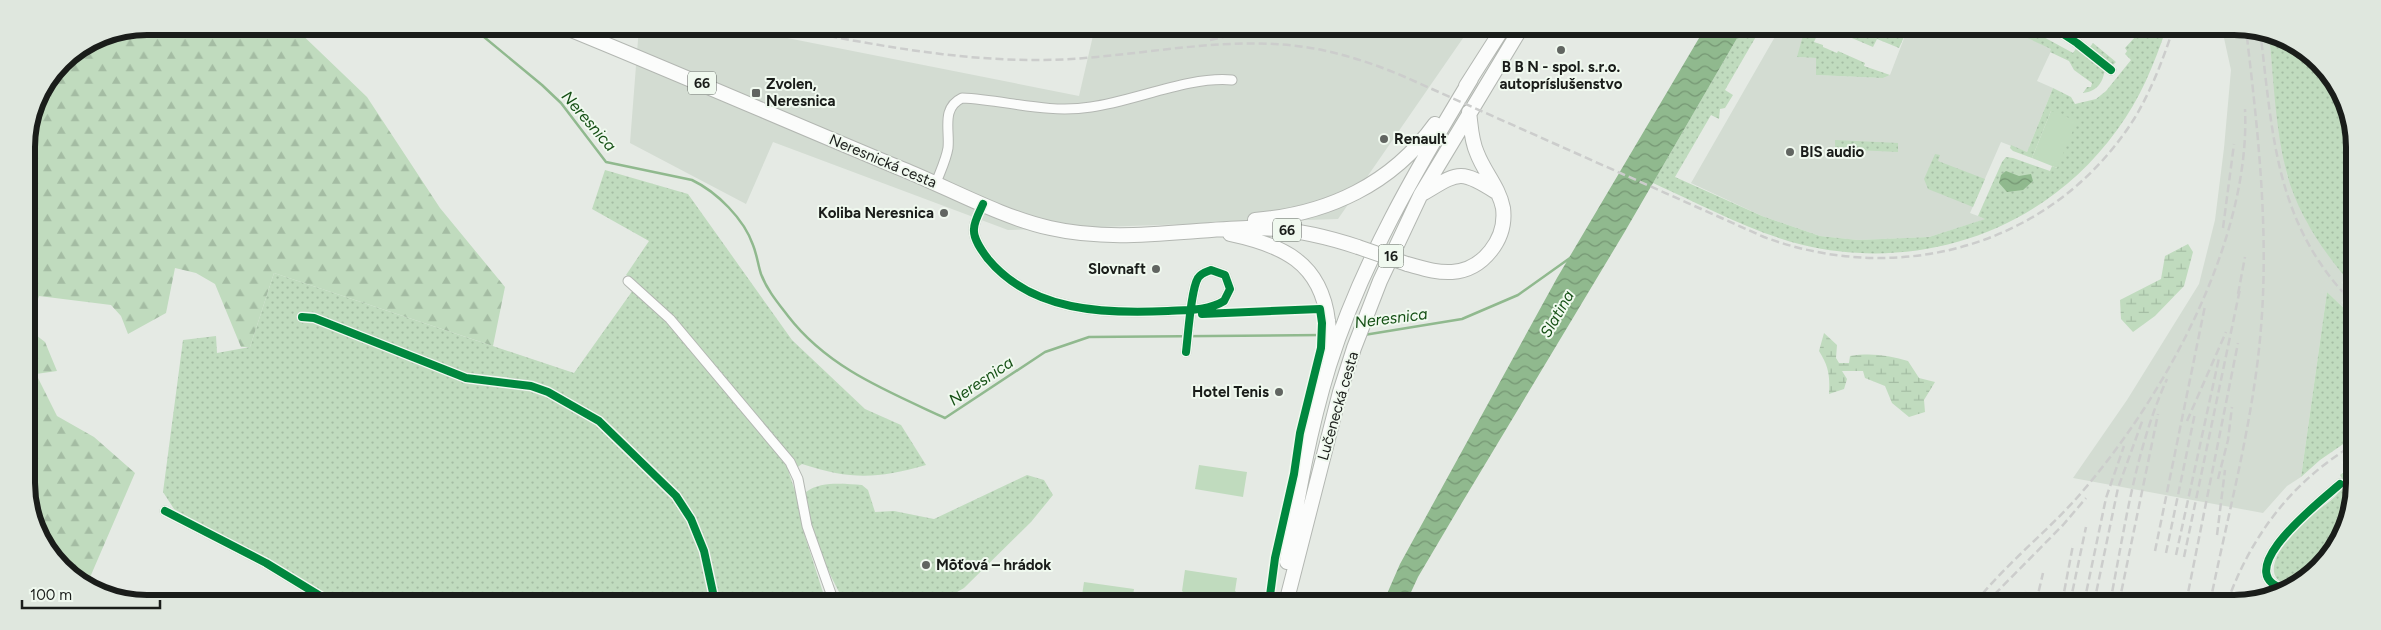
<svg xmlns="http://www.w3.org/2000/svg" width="2381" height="630" font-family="Figtree,sans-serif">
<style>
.built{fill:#d3dcd2}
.grass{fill:url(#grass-dots)}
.forest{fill:url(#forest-firs)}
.wetland{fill:url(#wetland-marsh)}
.pitch{fill:#c0dbbe}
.water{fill:url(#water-waves)}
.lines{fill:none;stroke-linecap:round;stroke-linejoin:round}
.stream{stroke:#90b98e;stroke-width:2.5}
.minor-casing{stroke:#b3b7b2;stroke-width:11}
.primary-casing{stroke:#b3b7b2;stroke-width:16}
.minor{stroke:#fbfcfb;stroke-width:9}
.primary{stroke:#fbfcfb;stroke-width:14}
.rail{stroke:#cccdcc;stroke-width:2.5;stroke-dasharray:8 4;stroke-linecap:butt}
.primary-bridge-casing{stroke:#b3b7b2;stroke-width:16;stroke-linecap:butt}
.primary-bridge{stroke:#fbfcfb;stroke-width:14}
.cycleway-casing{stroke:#f0f9ef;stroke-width:11}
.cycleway{stroke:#00873e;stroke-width:8}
.poi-dot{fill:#616561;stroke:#f0f9ef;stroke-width:2}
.labels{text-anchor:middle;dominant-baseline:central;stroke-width:4;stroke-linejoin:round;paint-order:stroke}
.shield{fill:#f0f9ef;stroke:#5a5f5a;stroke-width:1}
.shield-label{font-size:14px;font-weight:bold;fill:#1a1d1a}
.poi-label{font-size:15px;font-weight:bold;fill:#1a1d1a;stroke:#f0f9ef;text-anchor:start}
.street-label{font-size:15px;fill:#1a1d1a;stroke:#f0f9ef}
.water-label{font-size:16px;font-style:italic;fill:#155015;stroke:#f0f9ef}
.rim{fill:none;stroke:#1a1d1a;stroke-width:6}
</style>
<defs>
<pattern id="grass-dots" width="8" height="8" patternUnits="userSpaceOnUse" patternTransform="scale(1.25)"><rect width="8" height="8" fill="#c0dbbe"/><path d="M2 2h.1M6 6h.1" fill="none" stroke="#a4bca3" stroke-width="1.8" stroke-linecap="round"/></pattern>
<pattern id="forest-firs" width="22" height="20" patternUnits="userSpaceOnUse" patternTransform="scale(1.25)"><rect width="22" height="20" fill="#c0dbbe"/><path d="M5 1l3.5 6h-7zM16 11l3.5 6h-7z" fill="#a4bca3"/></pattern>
<pattern id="wetland-marsh" width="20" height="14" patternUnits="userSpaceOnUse" patternTransform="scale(1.25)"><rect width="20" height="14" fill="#c0dbbe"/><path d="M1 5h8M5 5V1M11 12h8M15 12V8" fill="none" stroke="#a4bca3"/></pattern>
<pattern id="water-waves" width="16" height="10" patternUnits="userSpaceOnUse" patternTransform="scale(1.25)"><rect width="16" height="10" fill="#90b98e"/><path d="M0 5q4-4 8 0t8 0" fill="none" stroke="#759673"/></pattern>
</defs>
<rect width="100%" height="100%" fill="#e5eae4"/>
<path class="built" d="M639 27H732L1079 96 1095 27 1470 28 1338 219 1008 230 773 142 746 204 630 143Z
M1780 28H1805L1798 57 1816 58 1817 75 1883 78 1890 75 1908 28H2006L2052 49 2037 81 2053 88 2027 152 2001 142 1970 213 1986 219 1929 237 1858 240 1820 236 1762 216 1691 183Z
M2222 29H2258L2269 35 2279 129 2287 175 2308 224 2352 285V316L2327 292 2301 477 2287 486 2263 513 2073 478 2127 400 2199 284 2215 220 2224 148 2231 70Z"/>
<path class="grass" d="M1743 28H1761L1725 90 1733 95 1725 108 1720 109 1719 119 1711 115 1675 177 1762 216 1820 236 1858 240 1929 237 1985 219 1978 216 2002 162 2006 157 2013 158 2050 171 2052 166 2057 168 2051 111 2032 158 2013 151 2010 148 2011 145 2027 152 2053 88 2071 97 2075 104 2096 99 2106 91 2131 60 2125 54 2127 51 2125 48 2136 36 2132 28 2166 29C2154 65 2140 99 2117 130 2045 230 1922 273 1803 245 1751 232 1702 205 1653 183Z
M1805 28 1820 29 1814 42 1823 45V47L1837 53 1838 51 1865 63 1864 66 1890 75 1883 78 1816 75V58L1797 57Z
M1843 28H1853L1875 37 1877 28H1908L1899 48 1877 39 1873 47 1840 33Z
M2006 28H2027L2073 53 2077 47 2105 69C2103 82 2098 91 2083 93L2087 87H2091L2092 83 2074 70 2069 61 2050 52 2051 49Z
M2269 35 2320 62 2352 124V285C2324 253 2298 215 2287 174 2275 129 2274 81 2269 35Z
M2093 43 2116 62 2112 66 2090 47Z
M1835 140 1898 143V152L1835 149Z
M1935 154 1940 155 1938 161 1985 179 1973 207 1928 189 1924 179Z
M605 170 688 194 792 340 865 409 901 425 926 465C876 479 852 480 802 464L789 473 801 509 805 536 826 602H340L174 509 163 492 183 340 216 336 217 353 250 347 274 273 574 373 638 283 626 275 649 241 592 209Z
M2327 292 2352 316V438L2320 460 2301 477Z
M2352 467V507L2341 536 2335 548 2313 574 2293 586C2254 580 2284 542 2299 525 2312 511 2339 501 2344 482L2340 475Z
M1027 475 1044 480 1053 495 1031 522 964 588 940 602H850L849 600 842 598C828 569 803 526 806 492 821 481 844 484 862 485L868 490 875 512 894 511 934 519Z"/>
<path class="forest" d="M147 26H293L367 97 440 208 505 287 493 346 274 273 250 347H241L215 284 196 273 175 268 166 313 128 334 121 316 111 305 39 296 28 329 26 139 36 101 62 61 101 35Z
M28 329 45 342 57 371 36 374 57 416 94 437 135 473 88 582 61 568 29 507Z"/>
<path class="wetland" d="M2188 244 2193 252 2184 286 2155 316 2133 332 2121 319 2120 300 2161 279 2165 256Z
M1824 333 1837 345 1836 358 1839 363H1849L1850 356C1871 353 1888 355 1908 361L1919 378 1935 382 1924 400 1925 412 1909 417 1892 403 1885 386 1865 378 1863 371H1842L1847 379 1844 389 1829 394C1830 376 1829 367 1819 351Z"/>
<path class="pitch" d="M2051 111 2077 121 2057 168 2032 158Z
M1199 465 1247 472 1243 497 1195 489Z
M1185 570 1237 578 1235 591 1249 603 1194 602 1182 591Z
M1084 582 1134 589 1132 602H1081Z"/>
<path class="water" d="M1705 28H1743L1624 233 1457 511 1418 577 1406 603H1383L1400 564 1557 278Z
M2006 171 2019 176 2031 174 2033 181 2023 190 2007 192 1999 183 2001 175Z"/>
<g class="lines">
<path class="stream" d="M475 27 478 32 542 85 561 103 606 162 692 180C717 192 744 219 753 245 757 255 758 265 761 274 767 290 778 303 788 316 828 368 887 391 945 418L1045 352 1089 337 1323 335
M1364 335 1462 319 1518 295 1570 258"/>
<defs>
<path id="minor" d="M2054 28 2077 43 2111 70
M936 183C940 172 946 160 948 148 950 130 941 108 962 98 1006 100 1046 114 1091 107 1135 101 1189 76 1232 80
M983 204C980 211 974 221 974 229 973 239 982 251 988 259 1032 312 1105 314 1168 311 1186 310 1208 311 1224 301L1230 289 1225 275 1211 270C1206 272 1201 273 1198 278 1191 289 1188 336 1186 352
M628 281 670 319 790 462 798 479 807 526 834 602
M302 317 314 318 466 378 531 386 548 392 599 421 676 496 691 519 704 551 715 602
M165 511 266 563 330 602
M2288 590C2223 576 2322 500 2340 484"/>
<path id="primary" d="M564 27C677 73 789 122 902 169 947 187 1003 218 1050 228 1115 243 1181 230 1247 228 1285 227 1322 235 1358 247
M1466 86 1503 28
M1422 194C1458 173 1459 168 1496 192
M1255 220C1328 214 1392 184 1435 124
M1230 234C1282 245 1321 262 1328 321 1330 333 1327 344 1328 356
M1407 264C1422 268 1436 273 1452 272 1483 270 1507 239 1503 208 1499 187 1484 172 1477 153 1471 140 1471 126 1469 112
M1287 562C1298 495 1309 431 1329 366 1361 264 1416 170 1471 79
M1286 603 1340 392 1354 348 1380 281 1421 194 1521 28"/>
</defs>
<use href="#minor" class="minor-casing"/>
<use href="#primary" class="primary-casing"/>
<use href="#minor" class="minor"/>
<use href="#primary" class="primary"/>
<path class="rail" d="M782 27C870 44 955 61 1044 60 1121 59 1197 40 1274 44 1320 46 1363 59 1405 77L1764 237C1901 288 2054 245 2134 119 2151 91 2163 60 2173 29
M2260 30C2273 134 2274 222 2352 302
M1210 40 1262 28
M2223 228 2234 144
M2238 294 2245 257
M2187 421 2226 332
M2218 479 2228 440 2232 407
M2217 535 2225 470
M2155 551 2205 306
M2166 553 2195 413
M2176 555 2219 358
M2184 557 2240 289
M1975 603C2004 566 2043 535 2075 500 2162 402 2251 242 2245 109
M1986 603 2063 525 2086 498
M2024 603 2026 591
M2036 603 2043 573
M2062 603 2073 545
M2070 603 2086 527
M2084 603 2106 498 2124 446
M2094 603 2118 488 2143 419
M2110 603C2125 527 2135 450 2167 379
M2119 603 2158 414
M2145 603 2146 598
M2155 603 2156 601
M2186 603 2238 343
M2210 603C2227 518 2252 426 2260 339 2270 235 2258 131 2246 29
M2227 603C2250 538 2291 482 2352 446"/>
<defs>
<path id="primary-bridge" d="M1358 247 1407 264"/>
</defs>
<use href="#primary-bridge" class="primary-bridge-casing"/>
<use href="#primary-bridge" class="primary-bridge"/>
<defs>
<path id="cycleway" d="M2054 28 2077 43 2111 70
M983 204C980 211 974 221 974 229 973 239 982 251 988 259 1032 312 1105 314 1168 311 1186 310 1208 311 1224 301L1230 289 1225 275 1211 270C1206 272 1201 273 1198 278 1191 289 1188 336 1186 352
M1202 314 1320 309 1322 323 1321 348 1300 433 1294 474 1275 558 1269 603
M302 317 314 318 466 378 531 386 548 392 599 421 676 496 691 519 704 551 715 602
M165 511 266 563 330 602
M2288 590C2223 576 2322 500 2340 484"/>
</defs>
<use href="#cycleway" class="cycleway-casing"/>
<use href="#cycleway" class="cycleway"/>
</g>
<g class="poi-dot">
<circle cx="1561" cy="50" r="5"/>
<rect x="751" y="88" width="10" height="10" rx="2.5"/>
<circle cx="1384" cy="139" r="5"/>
<circle cx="1790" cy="152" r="5"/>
<circle cx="944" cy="213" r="5"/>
<circle cx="1156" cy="269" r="5"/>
<circle cx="1279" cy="392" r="5"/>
<circle cx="926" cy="565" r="5"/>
</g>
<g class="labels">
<g class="shield">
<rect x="688" y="71.5" width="28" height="23" rx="4"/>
<rect x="1273" y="218.5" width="28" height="23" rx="4"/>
<rect x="1378.5" y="244.5" width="25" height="23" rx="4"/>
</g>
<g class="shield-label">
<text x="702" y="83">66</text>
<text x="1287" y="230">66</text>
<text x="1391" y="256">16</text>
</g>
<g class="poi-label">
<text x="1561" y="67" text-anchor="middle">B B N - spol. s.r.o.<tspan x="1561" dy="17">autopríslušenstvo</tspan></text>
<text x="766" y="84">Zvolen,<tspan x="766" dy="17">Neresnica</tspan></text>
<text x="1394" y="139">Renault</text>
<text x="1800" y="152">BIS audio</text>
<text x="934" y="213" text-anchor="end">Koliba Neresnica</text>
<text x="1146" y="269" text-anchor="end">Slovnaft</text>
<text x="1269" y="392" text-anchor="end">Hotel Tenis</text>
<text x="936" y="565">Môťová – hrádok</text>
</g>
<g class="street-label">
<text transform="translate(883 161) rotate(23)">Neresnická cesta</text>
<text transform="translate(1338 406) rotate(-74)">Lučenecká cesta</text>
</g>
<g class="water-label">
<text transform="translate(589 121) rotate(49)">Neresnica</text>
<text transform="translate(1557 314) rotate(-60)">Slatina</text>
<text transform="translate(1391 318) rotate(-7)">Neresnica</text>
<text transform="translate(981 381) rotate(-34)">Neresnica</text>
</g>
</g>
<path d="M0 0H2381V630H0ZM147 35H2234A112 112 0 0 1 2346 147V483A112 112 0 0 1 2234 595H147A112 112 0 0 1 35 483V147A112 112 0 0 1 147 35Z" fill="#dfe7de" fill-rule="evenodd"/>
<path class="rim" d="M147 35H2234A112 112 0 0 1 2346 147V483A112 112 0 0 1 2234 595H147A112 112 0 0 1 35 483V147A112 112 0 0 1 147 35Z"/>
<path d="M22 600v8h138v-8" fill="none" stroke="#1a1d1a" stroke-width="2.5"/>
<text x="30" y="600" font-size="15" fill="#1a1d1a" stroke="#f0f9ef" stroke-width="4" paint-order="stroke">100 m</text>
</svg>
